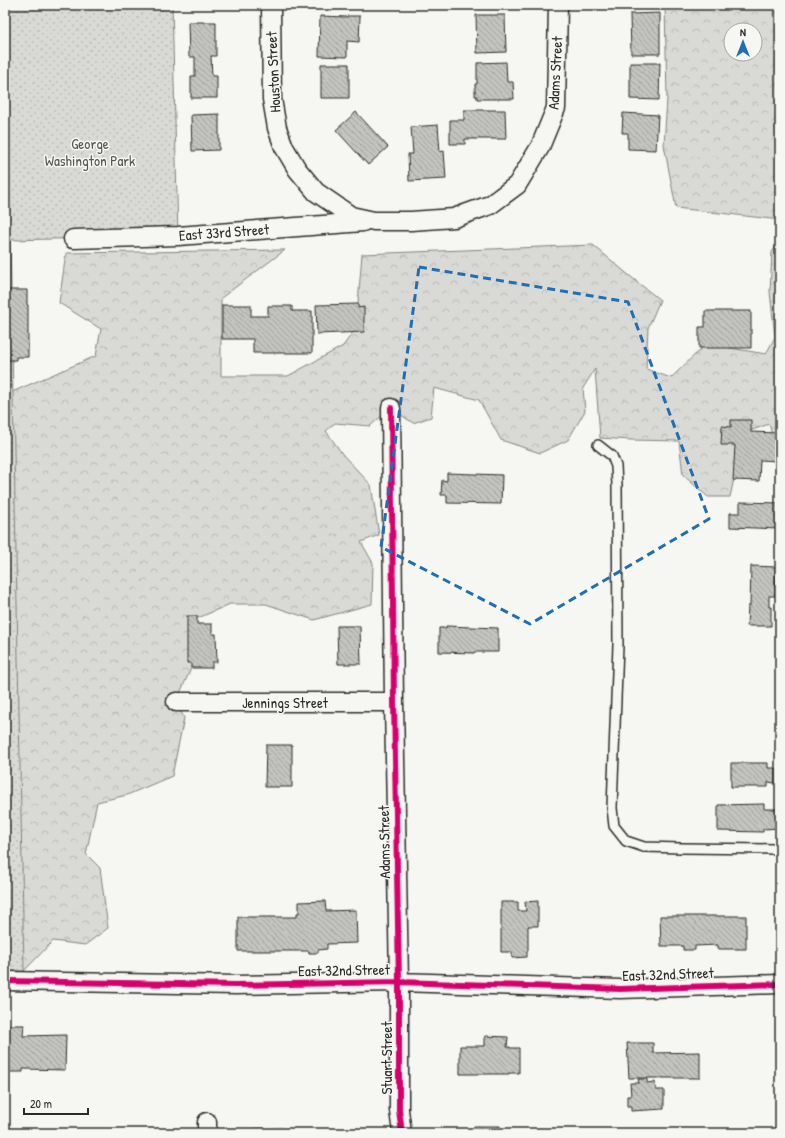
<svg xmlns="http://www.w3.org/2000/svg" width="785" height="1138" font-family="'Patrick Hand',sans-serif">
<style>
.forest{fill:url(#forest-crowns);stroke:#828280;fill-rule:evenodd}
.park{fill:url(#park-dots);stroke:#828280}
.building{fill:url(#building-back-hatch);stroke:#2b2b2b}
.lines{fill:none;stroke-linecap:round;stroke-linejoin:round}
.service-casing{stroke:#2b2b2b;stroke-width:12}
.minor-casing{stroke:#2b2b2b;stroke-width:21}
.service{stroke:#f6f6f2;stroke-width:9}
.minor{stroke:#f6f6f2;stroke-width:18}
.cycleway-casing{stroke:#f6f6f2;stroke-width:8}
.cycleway{stroke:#d6006c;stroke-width:6}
.marked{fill:none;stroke:#1f6fb2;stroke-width:3;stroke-dasharray:8 5;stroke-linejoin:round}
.labels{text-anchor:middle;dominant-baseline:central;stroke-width:3;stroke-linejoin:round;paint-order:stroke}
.street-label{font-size:15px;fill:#2b2b2b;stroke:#f6f6f2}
.park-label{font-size:15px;fill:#565656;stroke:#f6f6f2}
</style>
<defs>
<pattern id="forest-crowns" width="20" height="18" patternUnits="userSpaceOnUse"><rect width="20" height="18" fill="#d9d9d5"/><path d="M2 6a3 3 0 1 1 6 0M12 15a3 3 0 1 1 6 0" fill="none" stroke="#babab7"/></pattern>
<pattern id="park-dots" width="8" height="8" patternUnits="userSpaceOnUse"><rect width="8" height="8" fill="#d9d9d5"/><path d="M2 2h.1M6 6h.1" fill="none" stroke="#babab7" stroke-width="1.8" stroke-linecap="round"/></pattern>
<pattern id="building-back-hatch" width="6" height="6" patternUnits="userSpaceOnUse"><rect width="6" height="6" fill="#c3c3c0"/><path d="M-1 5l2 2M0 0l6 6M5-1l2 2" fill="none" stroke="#9f9f9c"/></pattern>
</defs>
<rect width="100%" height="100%" fill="#f6f6f2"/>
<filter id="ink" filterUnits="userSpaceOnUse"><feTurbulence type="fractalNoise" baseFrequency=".025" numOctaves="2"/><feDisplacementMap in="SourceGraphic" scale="8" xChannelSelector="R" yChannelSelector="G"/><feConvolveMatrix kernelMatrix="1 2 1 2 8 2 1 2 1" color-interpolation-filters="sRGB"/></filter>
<g filter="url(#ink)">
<path class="forest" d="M665 5H780V220L676 208 664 145 667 99ZM731 30H755V54H731Z
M780 241V461L769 424 744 433 730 497H708L683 475 679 441 631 440 600 438 595 369 583 388 585 411 568 440 540 453 501 440 479 400 434 388 431 417 413 423 391 408 370 426 335 423 326 431 343 455 371 485 379 535 361 542 373 563 372 604 314 620 266 604H230L196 619 193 664 176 702 184 718 172 776 127 795 97 802 86 854 100 868 108 928 85 945 53 941 24 971H5V395L96 356 101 329 59 303 66 253 285 250 221 298V376H288L343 346 356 328 362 254 593 245 631 277 660 300 648 328 646 369 671 378 706 344 766 354 775 337 770 292 772 252Z"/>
<path class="park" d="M5 5H172L178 236 10 240 24 971H5Z"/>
<path class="building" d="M473 5H504V7L473 6Z
M660 13V54H631L630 14Z
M476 15H505L506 52 477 53Z
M320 16 347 17V16H360L359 42 347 41V57L319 56Z
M188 22H216V56H211L212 76H217V98H191V76H195V57H189Z
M506 62 507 82H513L514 99H477V96H475V84H477V63Z
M630 63H660L659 100 630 99Z
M321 64H349V98H321Z
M464 110H505L506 139H465V144H450V120H464Z
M356 112 388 147 368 165 336 130Z
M623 113 658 115 656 150 628 149V133H622Z
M219 114V150L192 151 191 115Z
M438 125 440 152 444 151 446 179 409 181 408 154H413L411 127Z
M5 290H27V305H28V357H16V360H5Z
M358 304V308L364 307V332L317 334 316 305Z
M222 305H251V316H268V306H292V311H312V353H253V339H222Z
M705 311H751V348H699V327H705Z
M731 420H751V432L778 433V436H780V458H778V461L760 460 759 481 733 480 735 445H721L722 426 731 427Z
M447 473 502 475 501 504 447 503V495H441L442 480 447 481Z
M740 502 780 503V529L730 527V513H740Z
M751 566 776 567 775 596H769V607H771V626H747L748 606H750Z
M187 616H197V624H212V634H216L217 662H212V668H191V663H187Z
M337 626H360L361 664H338Z
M446 626 498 628V652H474V653L439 652V628H446Z
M266 745H292V787H265Z
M731 763H768V768H775V783L768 782V787H731Z
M764 804V809H779V804H780V828L763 829V832L718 831V805Z
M325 901 326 911 356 910 357 943 327 944V949L318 950V953H309V951H238V917H297V913H299V902Z
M538 901V926H528V951H527V957L512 958V952H501V902H518V911H526L525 902Z
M660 916H746V949H718V945L695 946V950H683V946H661Z
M5 1025H24L23 1036 66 1035 65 1070 23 1069V1072H5Z
M485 1036 508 1037 507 1047H510V1048H519V1073H509V1074H460V1046H485Z
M627 1043H653V1053L700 1052V1078H629Z
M638 1079H647V1083L655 1082 656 1090H664V1109L631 1111V1106H627V1096H631L630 1083H639Z
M474 1126H500V1133H473Z
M283 1128V1133H255V1129Z"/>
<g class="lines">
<defs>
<path id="service" d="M598 445 612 456 616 466 617 485 618 645 612 808 614 826 626 841 644 847 681 848 780 849"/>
<path id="minor" d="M271 5 272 99 277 128 284 147 297 169 316 192 351 216 374 221H411L454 218 490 205 517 185 540 147 556 108 558 5
M73 239 178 236 363 222
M391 408 394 702 399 982V1110L402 1133
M176 702H394
M5 981 236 985 399 982 620 989 780 984
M207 1122V1133"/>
</defs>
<use href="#service" class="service-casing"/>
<use href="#minor" class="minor-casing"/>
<use href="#service" class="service"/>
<use href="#minor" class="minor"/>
<defs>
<path id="cycleway" d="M391 408 394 702 399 982V1110L402 1133
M5 981 236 985 399 982 620 989 780 984"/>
</defs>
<use href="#cycleway" class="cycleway-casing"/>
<use href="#cycleway" class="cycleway"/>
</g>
</g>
<path class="marked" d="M419 267 628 302 709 519 530 624 381 547Z"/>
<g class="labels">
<g class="street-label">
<text transform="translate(273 72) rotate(-93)">Houston Street</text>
<text transform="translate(555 73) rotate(-87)">Adams Street</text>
<text transform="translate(224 232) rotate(-4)">East 33rd Street</text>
<text x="285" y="702">Jennings Street</text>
<text transform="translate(384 842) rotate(-91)">Adams Street</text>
<text transform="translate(344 970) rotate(-1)">East 32nd Street</text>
<text transform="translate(668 974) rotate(-2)">East 32nd Street</text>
<text transform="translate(386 1058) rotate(-90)">Stuart Street</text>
</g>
<g class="park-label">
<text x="90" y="143">George<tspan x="90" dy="17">Washington Park</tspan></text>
</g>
</g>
<rect width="785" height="1138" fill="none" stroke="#f6f6f2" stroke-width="20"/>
<rect x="10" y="10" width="765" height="1118" fill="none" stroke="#2b2b2b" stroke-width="1.5" filter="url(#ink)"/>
<g transform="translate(743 42)"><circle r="19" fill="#f6f6f2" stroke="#a5a5a2"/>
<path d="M0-3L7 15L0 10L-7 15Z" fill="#1f6fb2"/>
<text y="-6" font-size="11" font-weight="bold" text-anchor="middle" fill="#2b2b2b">N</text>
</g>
<path d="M24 1108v6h64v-6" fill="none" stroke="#2b2b2b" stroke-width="2"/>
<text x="30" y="1108" font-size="12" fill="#2b2b2b" stroke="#f6f6f2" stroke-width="3" paint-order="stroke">20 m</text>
</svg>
